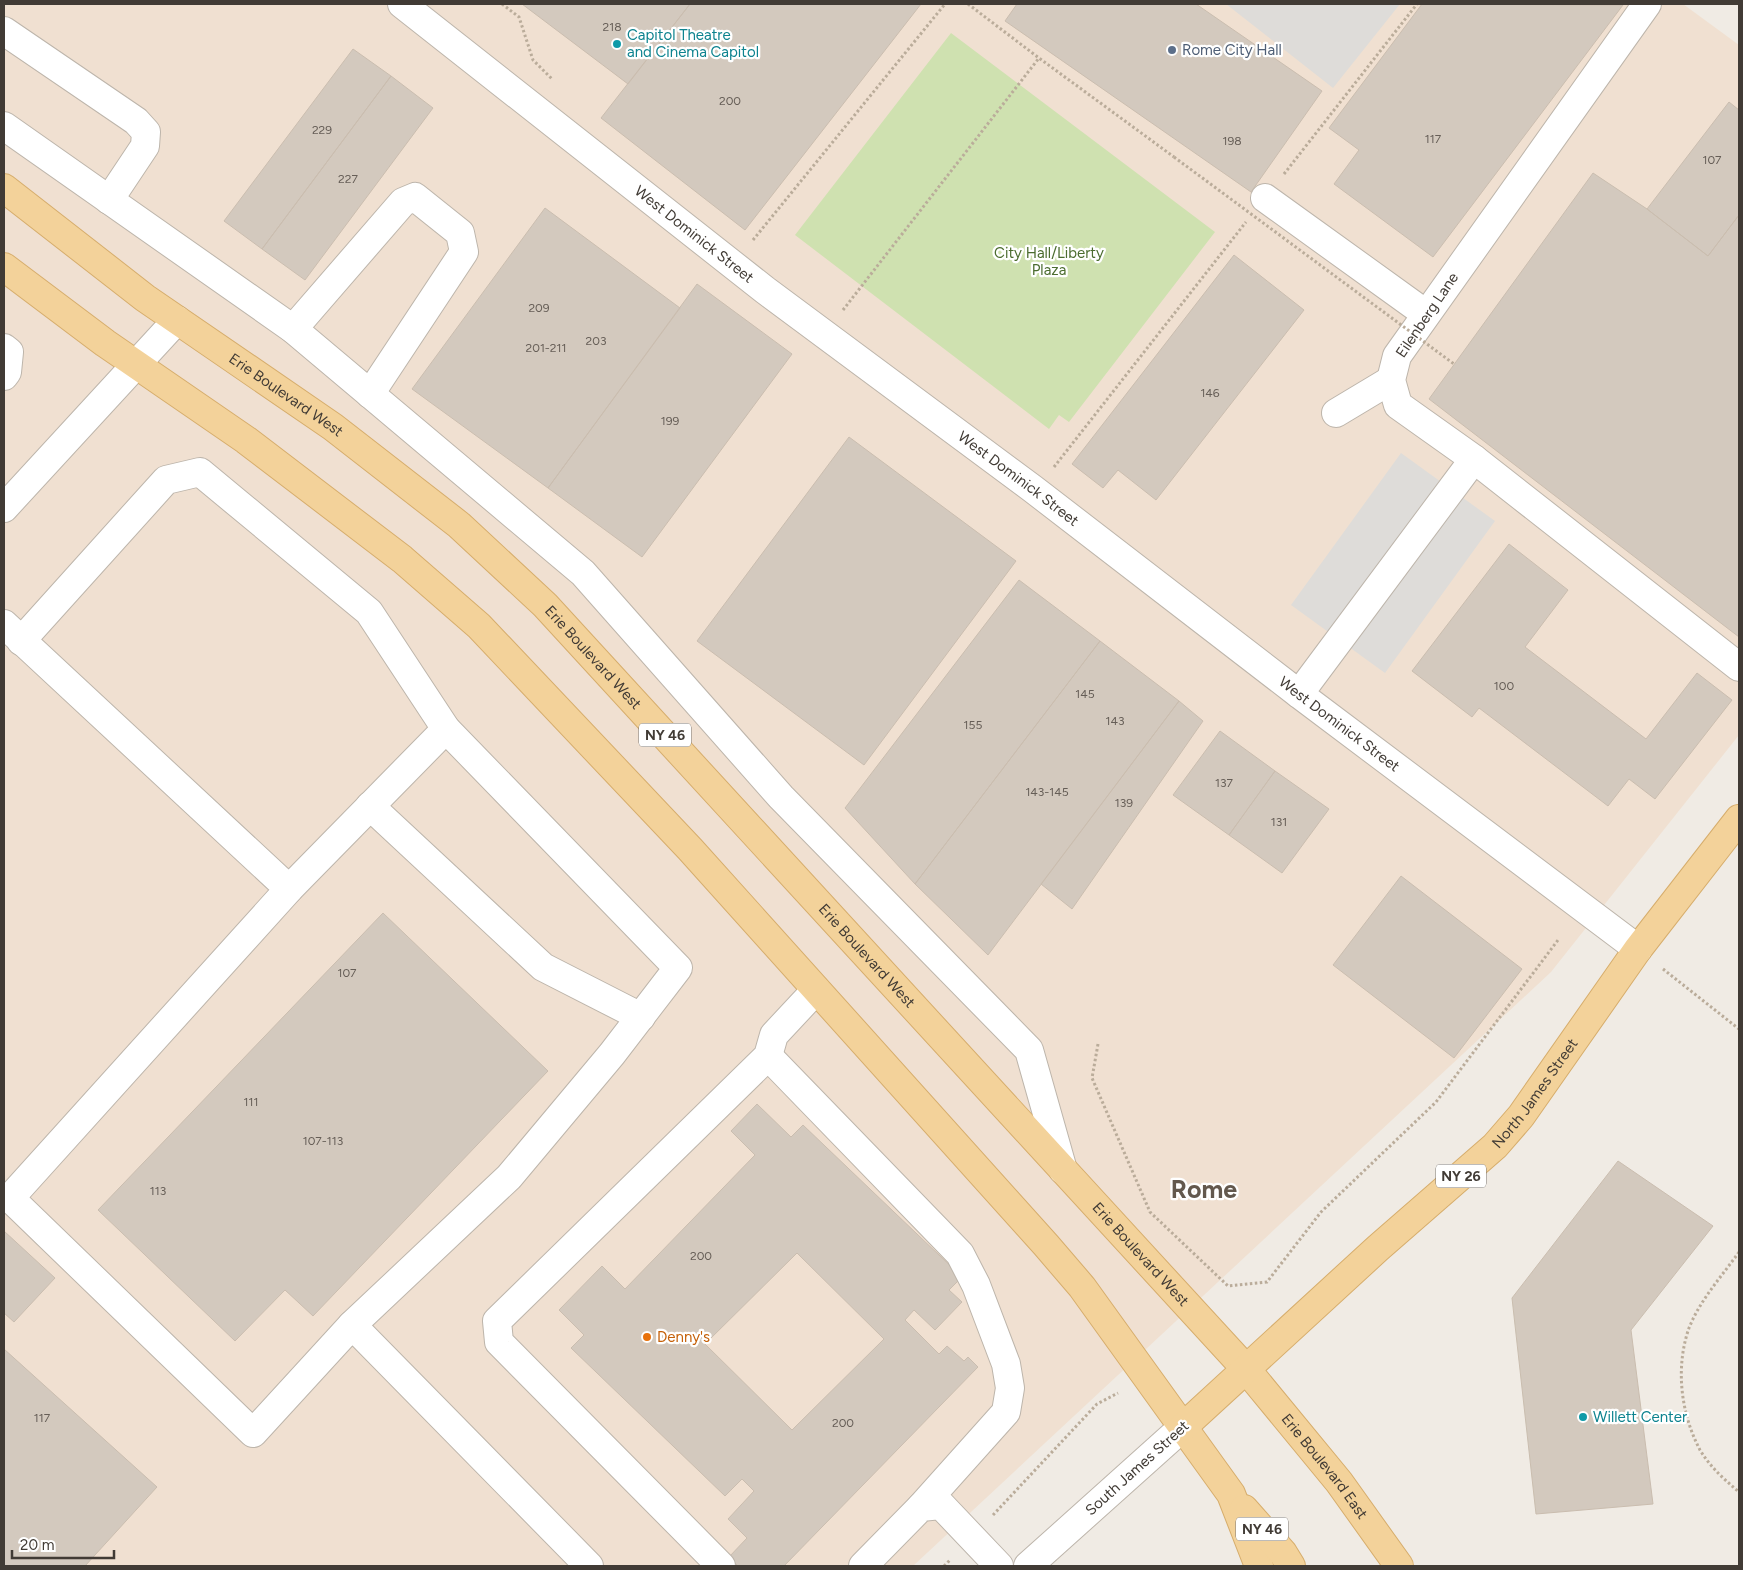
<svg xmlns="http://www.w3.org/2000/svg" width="1743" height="1570" font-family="Figtree,sans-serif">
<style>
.commercial{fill:#f0e0d1}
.green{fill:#cfe1b0}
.parking{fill:#dedcd9}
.building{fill:#d3c9be;stroke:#cabdaf;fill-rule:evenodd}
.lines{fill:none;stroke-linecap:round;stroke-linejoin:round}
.minor-casing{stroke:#bdb5ab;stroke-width:30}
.major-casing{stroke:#d6ad6c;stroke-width:30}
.path{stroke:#baac9a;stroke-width:3;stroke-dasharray:2.5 2.5;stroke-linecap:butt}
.minor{stroke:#fff;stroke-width:28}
.major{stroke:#f3d29a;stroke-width:28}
.path-bridge{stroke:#baac9a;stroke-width:3;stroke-dasharray:2.5 2.5;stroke-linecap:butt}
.culture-dot{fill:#0f9aa8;stroke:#fff;stroke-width:2}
.service-dot{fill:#5c6f8a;stroke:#fff;stroke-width:2}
.food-dot{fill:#e8710a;stroke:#fff;stroke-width:2}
.labels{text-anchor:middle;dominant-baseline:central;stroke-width:4.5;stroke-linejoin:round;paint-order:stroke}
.number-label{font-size:12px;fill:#665e57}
.shield{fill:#fff;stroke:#7a7672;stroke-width:1}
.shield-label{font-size:14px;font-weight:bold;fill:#413b35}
.culture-label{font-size:15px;fill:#0d838f;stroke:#fff;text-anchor:start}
.service-label{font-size:15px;fill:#4e5e75;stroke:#fff;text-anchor:start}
.street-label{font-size:15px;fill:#413b35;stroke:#fff}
.park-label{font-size:15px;fill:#4b6c2f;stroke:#fff}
.food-label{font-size:15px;fill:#c56008;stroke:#fff;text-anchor:start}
.town-label{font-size:25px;font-weight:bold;fill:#63584d;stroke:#fff}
</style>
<rect width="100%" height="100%" fill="#f0ebe4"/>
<path class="commercial" d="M4 4H1683L1739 45V735L1551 972 913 1566H4Z"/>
<path class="green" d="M951 33 1215 232 1069 422 1059 415 1049 429 795 235Z"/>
<path class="parking" d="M1226 4H1400L1333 88Z
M1401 453 1495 521 1385 673 1291 605Z"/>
<path class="building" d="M522 4H690L628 84Z
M690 4H921L745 230 601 118Z
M1017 4H1196L1322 91 1251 192 1005 21Z
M1422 4 1623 5 1433 257 1334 184 1359 150 1329 128Z
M353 49 391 76 262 249 224 221Z
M391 76 433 108 305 280 262 249Z
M1729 102 1739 110V215L1708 256 1647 209Z
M1593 173 1647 209 1708 256 1739 215V637L1429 399Z
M545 208 680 308 548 488 412 389Z
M1234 255 1304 310 1156 500 1118 470 1103 488 1072 464Z
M697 284 792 354 642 557 548 488Z
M849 437 1016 561 864 765 697 641Z
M1509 544 1568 590 1525 647 1646 739 1697 673 1732 700 1655 799 1629 779 1608 806 1479 708 1472 717 1412 671Z
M1019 580 1100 641 915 884 845 808Z
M1100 641 1179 701 988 955 915 884Z
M1179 701 1203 721 1072 909 1041 884Z
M1220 731 1275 771 1229 835 1173 795Z
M1275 771 1329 809 1282 873 1229 835Z
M1401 876 1522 969 1454 1058 1333 965Z
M383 913 548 1071 313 1316 285 1290 235 1341 98 1210Z
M757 1104 791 1137 803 1125 962 1277 949 1290 962 1302 935 1330 914 1310 905 1320 939 1354 947 1346 964 1361 968 1357 978 1367 784 1566H738L729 1557 747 1538 728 1519 754 1491 742 1479 725 1496 571 1348 584 1335 559 1310 602 1266 625 1289 755 1155 731 1131ZM797 1253 884 1339 792 1430 705 1344Z
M1618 1161 1713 1226 1631 1330 1653 1504 1536 1514 1512 1298Z
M4 1231 55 1278 14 1322 4 1313Z
M4 1349 157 1487 85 1566H4Z"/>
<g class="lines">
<defs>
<g id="minor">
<path id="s1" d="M402 4 765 290 1033 489 1299 694 1638 949"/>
<path d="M1647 4 1397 356 1391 380 1398 405 1474 459 1739 667"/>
<path d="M4 31 136 121 146 132 145 146 109 200"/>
<path d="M4 126 293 329 583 573 781 797 1029 1050 1063 1170"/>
<path d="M1265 198 1426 314"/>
<path d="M293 329 403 202 415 197 460 233 464 252 370 394"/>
<path d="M4 348 9 352 7 372 4 376"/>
<path d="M1336 413 1391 380"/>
<path d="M4 508 177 320"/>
<path d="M4 624 289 889 10 1198 253 1433 352 1325 589 1566"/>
<path d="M21 641 166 480 200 472 369 612 446 729 678 968 612 1054 509 1177 352 1325"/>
<path d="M1299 694 1474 459"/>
<path d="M370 806 543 967 641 1017"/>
<path d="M289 889 446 729"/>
<path d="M768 1056 960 1254 976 1285 1006 1364 1010 1388 1006 1412 921 1507"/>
<path d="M721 1566 499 1342 497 1321 768 1056 774 1035 816 990"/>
<path d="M863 1566 921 1507 941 1505 999 1566"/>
<path d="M1028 1566 1183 1427"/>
</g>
<g id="major">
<path id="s2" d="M4 188 145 298 333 427 459 525 545 605 1246 1369 1339 1482 1399 1566"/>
<path d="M4 267 105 343 246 440 402 559 479 626 690 849 1046 1245 1082 1287 1231 1494 1259 1566"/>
<path id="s3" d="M1183 1427 1378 1248 1495 1146 1521 1116 1638 949 1739 819"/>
<path d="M1244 1509 1283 1553 1291 1566"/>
</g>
</defs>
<use href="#minor" class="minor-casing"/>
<use href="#major" class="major-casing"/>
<path class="path" d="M502 4 519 17 533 60 553 80
M968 4 1039 58 1174 157
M1284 174 1417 4
M753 240 945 4
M843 310 1039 58
M1054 467 1246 222
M1663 969 1739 1029
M1098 1044 1092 1078 1150 1212 1228 1286 1267 1282 1321 1212 1436 1102 1558 940
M1739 1252C1722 1276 1700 1300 1689 1328 1675 1368 1681 1414 1700 1450 1710 1467 1725 1480 1739 1492
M993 1515 1097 1404 1118 1393
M944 1566 951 1559"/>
<use href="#minor" class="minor"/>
<use href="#major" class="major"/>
<path class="path-bridge" d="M1174 157 1454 364"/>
</g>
<g class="culture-dot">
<circle cx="617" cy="44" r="5"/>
<circle cx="1583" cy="1417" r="5"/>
</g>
<circle class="service-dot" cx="1172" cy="50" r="5"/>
<circle class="food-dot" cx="647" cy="1337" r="5"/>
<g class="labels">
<g class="number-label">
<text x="612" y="27">218</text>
<text x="730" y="101">200</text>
<text x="322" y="130">229</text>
<text x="1433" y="139">117</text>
<text x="1232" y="141">198</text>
<text x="1712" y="160">107</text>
<text x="348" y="179">227</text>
<text x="539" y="308">209</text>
<text x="596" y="341">203</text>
<text x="546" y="348">201-211</text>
<text x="1210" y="393">146</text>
<text x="670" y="421">199</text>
<text x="1504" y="686">100</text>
<text x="1085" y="694">145</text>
<text x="1115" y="721">143</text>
<text x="973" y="725">155</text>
<text x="1224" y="783">137</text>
<text x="1047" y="792">143-145</text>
<text x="1124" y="803">139</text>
<text x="1279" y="822">131</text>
<text x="347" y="973">107</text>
<text x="251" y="1102">111</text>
<text x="323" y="1141">107-113</text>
<text x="158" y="1191">113</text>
<text x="701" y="1256">200</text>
<text x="42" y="1418">117</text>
<text x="843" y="1423">200</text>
</g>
<g class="shield">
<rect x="639" y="723.5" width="52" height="23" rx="4"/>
<rect x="1436" y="1164.5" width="50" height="23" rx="4"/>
<rect x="1236" y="1517.5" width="52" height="23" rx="4"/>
</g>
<g class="shield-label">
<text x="665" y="735">NY 46</text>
<text x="1461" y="1176">NY 26</text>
<text x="1262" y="1529">NY 46</text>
</g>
<g class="culture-label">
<text x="627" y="35">Capitol Theatre<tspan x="627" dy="17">and Cinema Capitol</tspan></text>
<text x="1593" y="1417">Willett Center</text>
</g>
<g class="service-label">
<text x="1182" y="50">Rome City Hall</text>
</g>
<g class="street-label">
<text stroke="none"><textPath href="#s1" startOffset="372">West Dominick Street</textPath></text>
<text transform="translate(1427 315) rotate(-56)">Eilenberg Lane</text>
<text stroke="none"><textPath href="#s2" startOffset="350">Erie Boulevard West</textPath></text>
<text stroke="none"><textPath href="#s1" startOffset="778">West Dominick Street</textPath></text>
<text stroke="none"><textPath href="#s2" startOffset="755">Erie Boulevard West</textPath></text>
<text stroke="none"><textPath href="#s1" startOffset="1182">West Dominick Street</textPath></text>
<text stroke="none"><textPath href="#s2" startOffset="1160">Erie Boulevard West</textPath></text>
<text stroke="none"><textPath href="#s3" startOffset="486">North James Street</textPath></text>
<text stroke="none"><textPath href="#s2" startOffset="1565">Erie Boulevard West</textPath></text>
<text stroke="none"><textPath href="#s2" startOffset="1846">Erie Boulevard East</textPath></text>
<text transform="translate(1137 1468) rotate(-42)">South James Street</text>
</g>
<g class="park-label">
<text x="1049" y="253">City Hall/Liberty<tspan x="1049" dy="17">Plaza</tspan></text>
</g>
<g class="food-label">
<text x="657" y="1337">Denny's</text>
</g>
<g class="town-label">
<text x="1204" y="1189">Rome</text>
</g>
</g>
<rect width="1743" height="1570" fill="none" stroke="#413b35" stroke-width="10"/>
<path d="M12 1550v8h102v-8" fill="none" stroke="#413b35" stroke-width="2.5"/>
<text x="20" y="1550" font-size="15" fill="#413b35" stroke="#ffffff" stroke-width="4" paint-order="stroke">20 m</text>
</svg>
